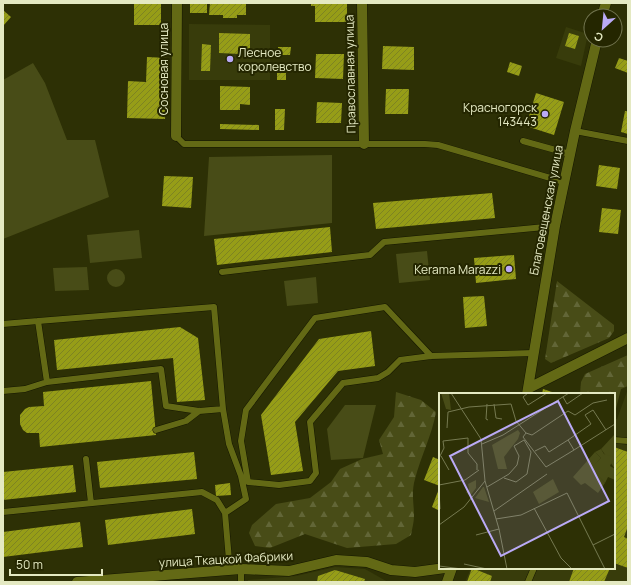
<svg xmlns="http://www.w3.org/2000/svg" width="631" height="585" font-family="Manrope,sans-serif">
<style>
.built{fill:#383c0b}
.forest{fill:url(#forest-firs)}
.green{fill:#484c17}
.building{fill:url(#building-hatch)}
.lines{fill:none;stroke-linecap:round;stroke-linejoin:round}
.service-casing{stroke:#151701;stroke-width:7}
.minor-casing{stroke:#151701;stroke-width:11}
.tertiary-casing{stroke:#151701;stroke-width:11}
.service{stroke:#636915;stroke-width:6}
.minor{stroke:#636915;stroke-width:10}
.tertiary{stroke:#636915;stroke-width:10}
.poi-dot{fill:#baaaf6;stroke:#242600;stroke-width:1.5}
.labels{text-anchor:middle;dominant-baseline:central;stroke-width:4;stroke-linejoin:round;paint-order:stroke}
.poi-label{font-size:12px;fill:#e4e9c2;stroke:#242600;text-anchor:end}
.street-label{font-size:12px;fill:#e4e9c2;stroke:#242600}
.inset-road{fill:none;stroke:#767a51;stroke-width:1}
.view{fill:#baaaf6;fill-opacity:0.15;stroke:#baaaf6;stroke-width:2}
.inset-edge{fill:none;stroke:#e4e9c2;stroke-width:2}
</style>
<defs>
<pattern id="forest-firs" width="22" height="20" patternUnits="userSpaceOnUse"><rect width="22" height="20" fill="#484c17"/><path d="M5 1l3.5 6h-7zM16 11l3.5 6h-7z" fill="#626637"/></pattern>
<pattern id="building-hatch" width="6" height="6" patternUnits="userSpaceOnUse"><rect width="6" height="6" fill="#969d17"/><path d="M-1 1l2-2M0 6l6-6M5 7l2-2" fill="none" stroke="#7d8322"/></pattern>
</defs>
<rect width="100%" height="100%" fill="#2d3005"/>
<path class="built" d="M189 24 270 25V80H189Z
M566 27 588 34 581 66 556 58Z
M628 389V582H465L471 568H614V419H617Z
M335 567 365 569 388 582H248V580L296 576Z"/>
<path class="forest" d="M557 281 614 325V331L609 338 551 363 545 359Z
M628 355V386L621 389 615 412 614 394H580L581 382 585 374Z
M396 392 421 400 436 412C432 435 421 456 415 479 411 493 414 503 414 516 414 522 412 529 411 535L396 544 347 548 305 534 270 548 255 546 249 533 252 525 276 504 310 498 331 482 340 469 362 459 383 454 379 440 394 417Z"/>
<path class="green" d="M33 63 45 83 67 140H95L109 197 3 239V80Z
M332 155V223L204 236 209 157Z
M139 230 142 258 90 263 87 235Z
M427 251 430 280 399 283 396 254Z
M87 267 89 290 55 291 53 268Z
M107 278a9 9 0 1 1 18 0a9 9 0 1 1-18 0Z
M316 277 318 303 287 306 284 281Z
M345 405H376L363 458 331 460 327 429Z"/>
<path class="building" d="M134 3H161V25H134Z
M190 3H207V13H190Z
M210 3H246V15H237V18H223V15H209Z
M311 3 347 4V22H315V6H311Z
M3 10 11 17 3 26Z
M219 33 250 34V51H240V54L219 53Z
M569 33 579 36 575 49 565 46Z
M202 44 211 45 210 71H201Z
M383 46 414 47V70L382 69Z
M278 47H291L290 55H278Z
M316 54H344L343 79 315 78Z
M147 57 167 58 165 119 127 118 128 81 146 82Z
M619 58 628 61V73L615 68Z
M510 62 522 66 519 76 507 72Z
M277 73H286V80H277Z
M220 86 250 87V105L240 104V110H220Z
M386 89H409L408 114H385Z
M536 93 564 102 554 135 526 126Z
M317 102 342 103 341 123H316Z
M275 109H285L284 130H275Z
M625 111H628V134L621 132Z
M220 124 259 125V130L220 129Z
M599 165 620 168 617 189 596 186Z
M164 176 193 177 191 208 162 206Z
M492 193 495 218 376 229 373 203Z
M602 208 621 210 618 234 599 232Z
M330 227 332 252 217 265 214 239Z
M514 255 516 279 476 283 474 258Z
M484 296 487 326 465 328 463 297Z
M180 327 198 338 205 400 177 402 173 358 57 370 54 340Z
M371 331 375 366 338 371 295 422 303 471 271 475 261 415 319 339Z
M151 381 156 435 40 447 39 433H27L23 430 20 424V415L25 409 29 407 44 406 43 392Z
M543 389 558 394H542Z
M614 447 628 452V526L624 537 628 539V568L614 563Z
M194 452 197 479 100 488 97 462Z
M433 457 440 460V486L424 480Z
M73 465 76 492 3 500V472Z
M230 483 231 495 216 496 215 485Z
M440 486V511L432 507Z
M192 509 195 534 108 545 105 520Z
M80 522 83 547 3 557V532Z
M472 568 492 576 490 582H467Z
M574 568H610L604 582H569Z
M335 570 365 579 364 582H317L318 576Z"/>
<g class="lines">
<defs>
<path id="service" d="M575 131 628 141
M176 136 184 144H425L438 145 564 182
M523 141 570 154
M222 272 370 255 384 242 555 226
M3 324 38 321
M431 356 385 307 315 318 246 410 241 441 248 482 279 485 310 481 316 473 310 422 343 383 378 378 388 372 400 360 431 356 534 353
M3 391 25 389 47 382
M223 409 199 411 166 406 161 369 47 382 38 321 214 307 223 409 229 444 241 476 246 499 225 513 229 560 241 569V582
M156 430 186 421 199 411
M614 440 628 441
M86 459 91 503
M3 512 202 492 217 500 225 513
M528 582 534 568"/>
<path id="minor" d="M362 3 364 144
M176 136 177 3
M77 582 241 569 289 571 336 560 367 562 391 570 415 572 445 568"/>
<path id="tertiary" d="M602 16 606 3
M529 388 628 338
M527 394 555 226 575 131 597 40
M447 582 452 568"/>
</defs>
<use href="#service" class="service-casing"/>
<use href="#minor" class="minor-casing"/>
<use href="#tertiary" class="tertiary-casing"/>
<use href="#service" class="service"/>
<use href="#minor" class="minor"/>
<use href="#tertiary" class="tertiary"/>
</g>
<g class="poi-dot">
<circle cx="230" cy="59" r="4"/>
<circle cx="545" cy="114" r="4"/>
<circle cx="509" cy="269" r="4"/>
</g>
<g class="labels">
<g class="poi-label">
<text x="238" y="52" text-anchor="start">Лесное<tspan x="238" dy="14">королевство</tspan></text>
<text x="537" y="107">Красногорск<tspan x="537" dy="14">143443</tspan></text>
<text x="501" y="269">Kerama Marazzi</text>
</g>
<g class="street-label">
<text transform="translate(163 69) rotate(-90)">Сосновая улица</text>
<text transform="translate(350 74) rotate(-91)">Православная улица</text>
<text transform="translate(546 210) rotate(-79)">Благовещенская улица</text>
<text transform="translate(226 559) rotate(-3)">улица Ткацкой Фабрики</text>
</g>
</g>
<g transform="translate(439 393)">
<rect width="176" height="176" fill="#2d3005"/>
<path d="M176 41V76L162 56Z" fill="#484c17"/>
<path d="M2 0H10L12 17 7 16ZM79 37 81 40 79 46 65 64 68 76H59L53 52ZM162 56 165 61 175 64 171 73 176 76V87L169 84 166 90 152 75 162 65 156 59ZM37 87V95L31 103 27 99 30 96 29 91ZM44 94H45L50 109 36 105Z" fill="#484c17"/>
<path d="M156 59 162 65 153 75 166 90 159 100 146 90 142 92 134 84ZM114 86 120 99 100 111 94 99Z" fill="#484c17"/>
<path class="inset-road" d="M12 0 42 46 46 88 60 136 68 176M89 0 84 4 89 12 108 0M124 4 128 11 144 0M48 11 47 26 49 27M55 11 57 25 63 26M8 35 9 19 30 14 72 11 77 28 87 40 84 44 107 74 135 57 129 47 110 59 106 53 96 58M87 40 93 42 129 18 136 22 154 10 168 7M129 47 152 31 146 22 154 17 167 37M43 51 64 42 130 0M135 57 176 31M2 63 10 77M0 65 5 55 4 48 29 45V60L38 71V77M0 92 26 87 40 77M48 94 70 81 78 72 80 63 75 53 85 47 92 59 88 81 77 89 65 85M0 97 1 116M95 115 122 165 133 176M55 118 108 81M57 126 82 122 128 100 166 176M0 132 25 114 46 88M37 142 60 136M154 152 176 141M25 171 48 176M0 173 23 176"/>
<path class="view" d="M119 8 170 108 62 163 11 63Z"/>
<rect width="176" height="176" class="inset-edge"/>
</g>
<rect width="631" height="585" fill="none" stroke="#e4e9c2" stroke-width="8"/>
<g transform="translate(603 28) rotate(207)"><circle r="19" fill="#242600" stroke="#71744e"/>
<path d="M0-3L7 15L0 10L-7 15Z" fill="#baaaf6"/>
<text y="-6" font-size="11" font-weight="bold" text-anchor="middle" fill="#e4e9c2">С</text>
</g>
<path d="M10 569v6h92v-6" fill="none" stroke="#e4e9c2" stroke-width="2"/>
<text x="16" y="569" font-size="12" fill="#e4e9c2" stroke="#242600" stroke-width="3" paint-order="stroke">50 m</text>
</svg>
